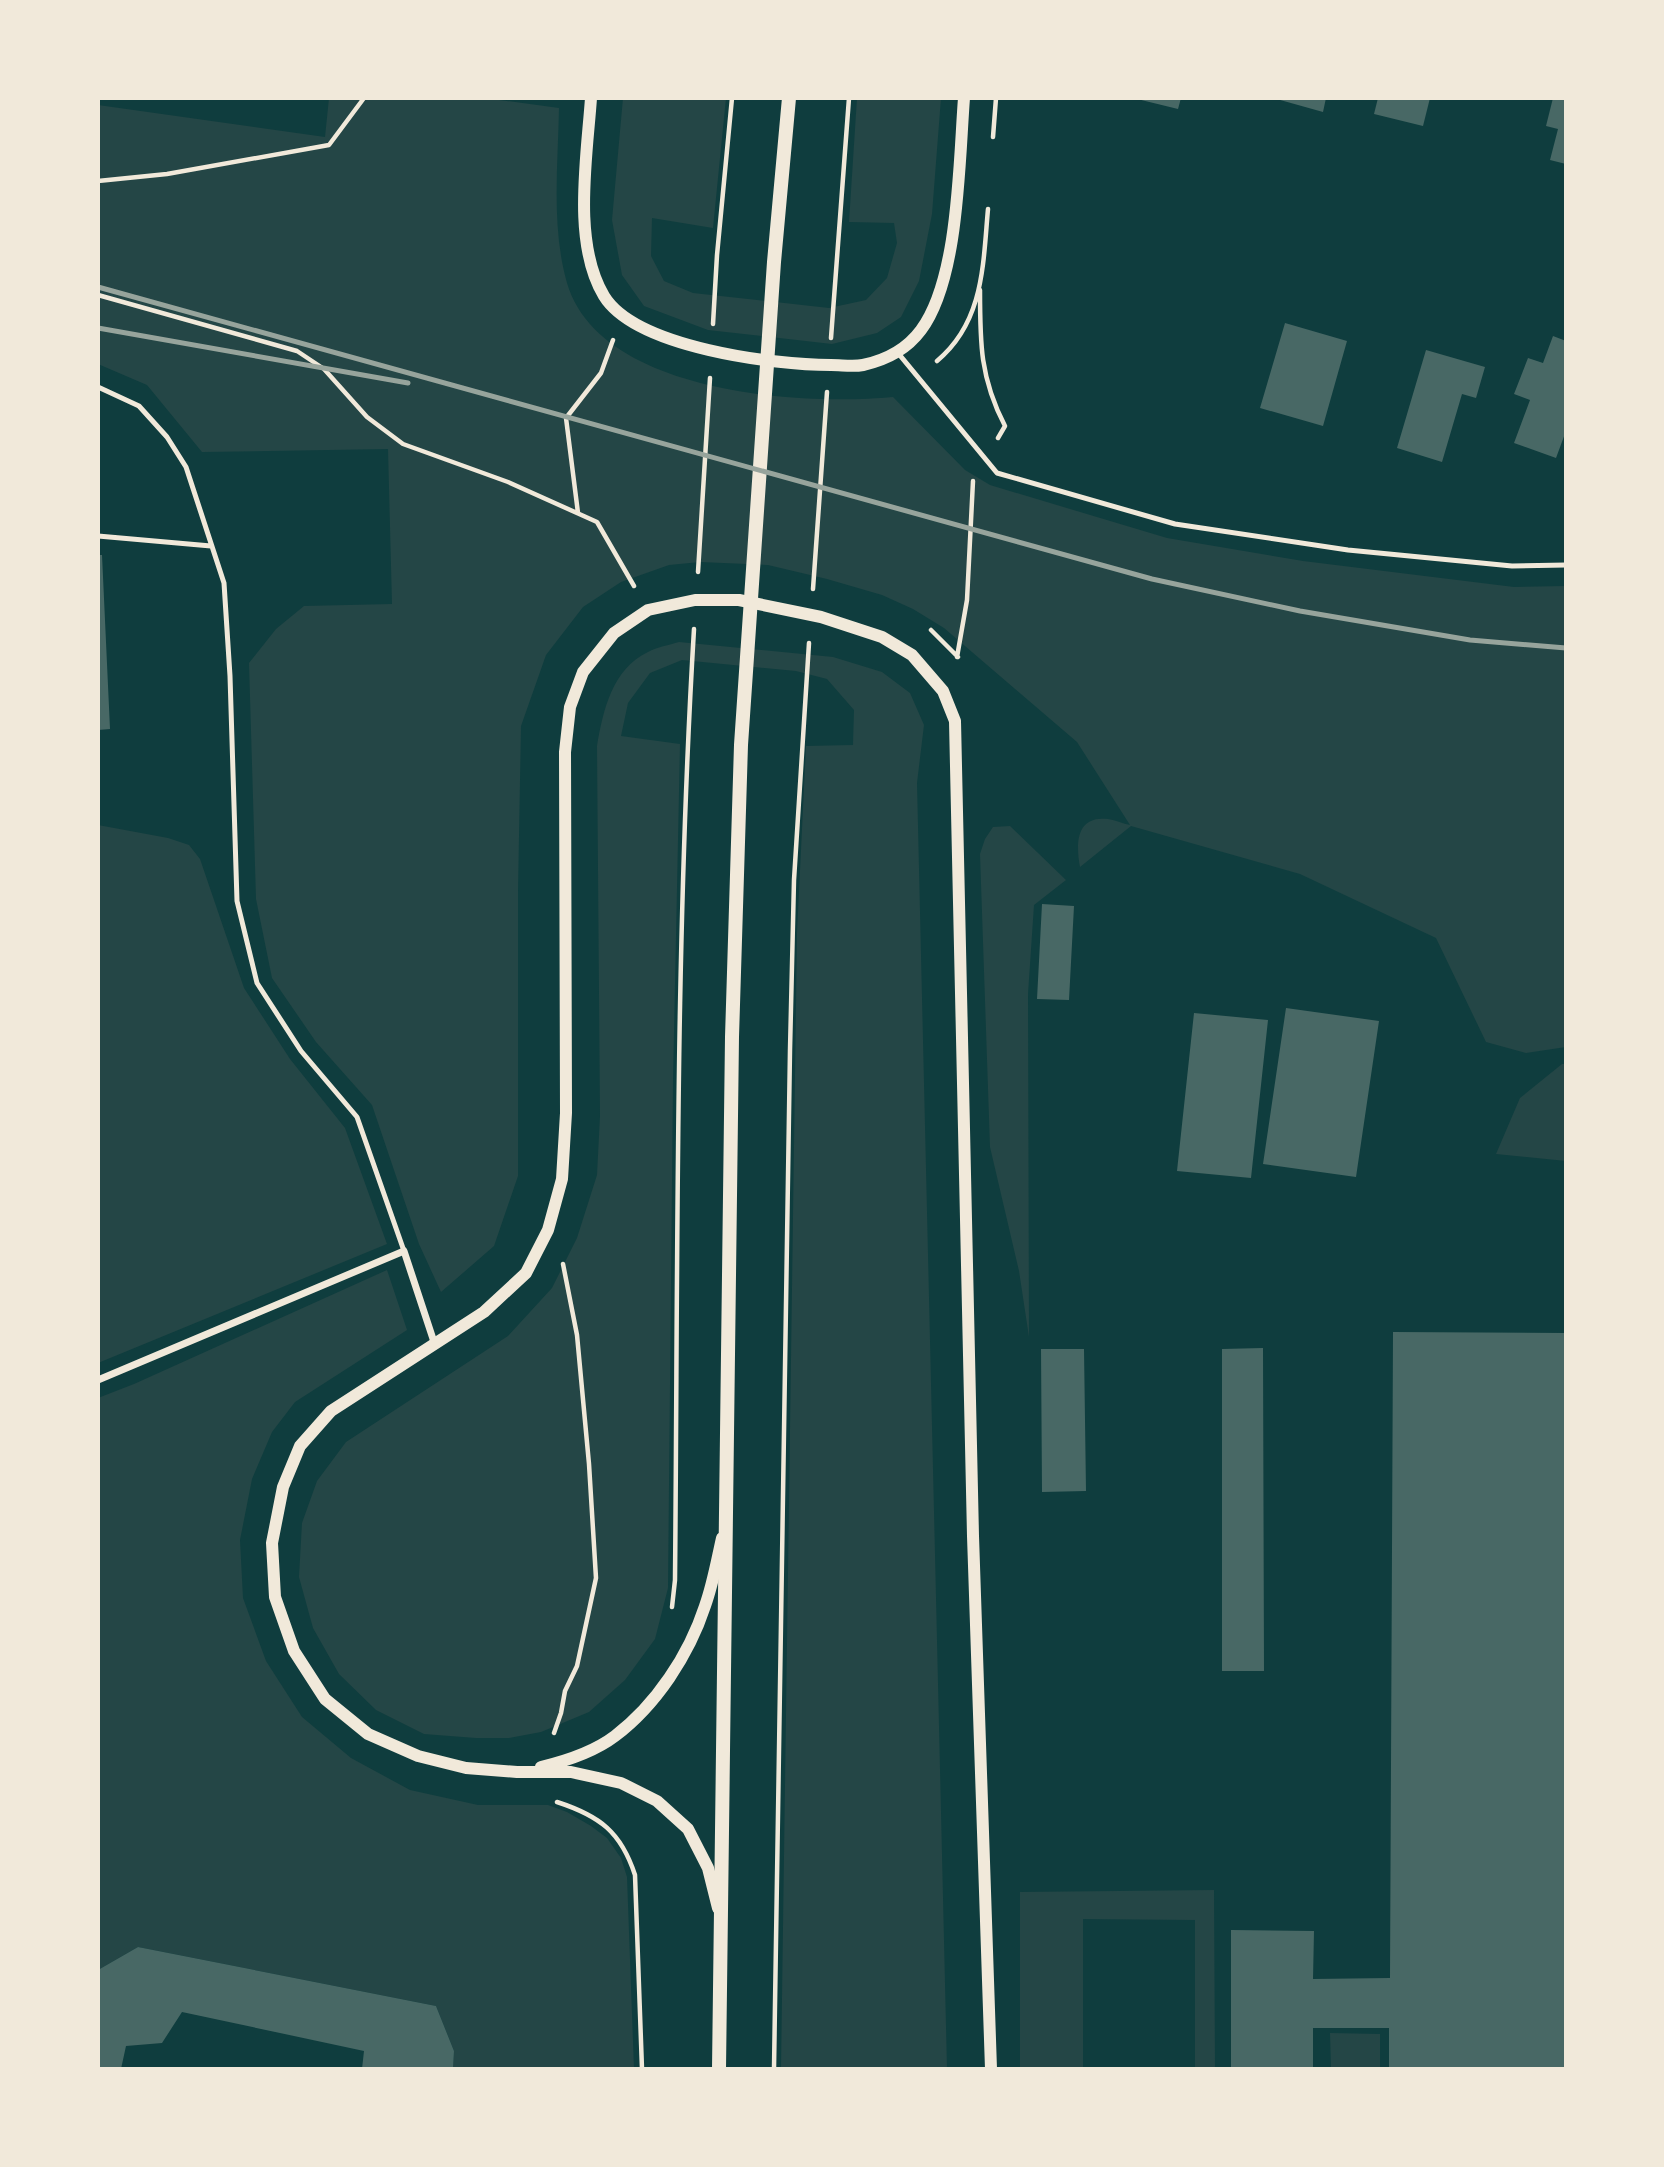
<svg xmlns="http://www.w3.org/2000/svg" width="1664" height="2167" font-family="Arial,sans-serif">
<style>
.green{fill:#244646}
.building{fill:#486865}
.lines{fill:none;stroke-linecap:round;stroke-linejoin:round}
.path{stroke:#f1e9da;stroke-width:4.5}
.service{stroke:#f1e9da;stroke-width:5}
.minor{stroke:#f1e9da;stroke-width:7}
.tertiary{stroke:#f1e9da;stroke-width:12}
.secondary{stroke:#f1e9da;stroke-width:14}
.rail{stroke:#97a49c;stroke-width:5}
</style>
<rect width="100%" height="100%" fill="#0f3d3e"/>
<path class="green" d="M329 98H485L559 108C558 165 551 227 567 283 599 393 800 406 893 397L965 470 990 485 1167 538 1303 561 1514 587 1566 586V1047L1526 1053 1486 1042 1436 938 1300 874 1131 826 1080 867C1076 845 1075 815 1108 819 1116 820 1123 824 1130 825L1077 742 944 628 913 609 882 595 827 579 768 565 700 562 669 565 621 582 583 607 546 655 521 726 518 891V1176L494 1246 441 1292 419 1244 372 1105 316 1042 272 978 256 899 249 663 276 629 304 606 392 604 388 449 202 452 147 385 98 364V105L325 137Z
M623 98H726L713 228 652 218 651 256 664 281 693 293 829 308 866 300 887 278 897 243 894 223 849 222 857 98H941L932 214 919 281 901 317 877 333 832 344 708 330 644 306 622 275 612 220Z
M679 642 833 657 882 672 910 693 924 725 917 783 947 2069H781L797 933 806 746 853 745 854 710 827 679 796 671 682 660 650 673 628 703 621 736 680 744 673 1080 668 1588 655 1639 625 1680 589 1712 541 1732 509 1738H476L424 1734 376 1710 339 1674 313 1628 299 1577 302 1523 317 1481 346 1442 508 1336 552 1288 577 1238 597 1175 600 1116 597 746C603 711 612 669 648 652 657 647 669 645 679 642Z
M98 825 168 838 189 845 200 859 244 988 290 1059 345 1128 387 1244 98 1363Z
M1010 826 1066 880 1034 905 1028 994 1029 1337 1019 1271 990 1147 980 854 985 839 993 827Z
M1562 1064H1566V1161L1496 1154 1520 1098Z
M387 1270 407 1330 295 1402 272 1432 252 1479 240 1540 243 1598 266 1661 302 1717 351 1758 410 1790 478 1805H548L567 1812 591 1826 607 1838 621 1858 627 1877 634 2069H453L454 2051 436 2006 138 1947 98 1970V1398L134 1384Z
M1214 1890 1215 2069H1195V1920L1083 1919V2069H1020V1892Z
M1330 2033 1380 2034V2069H1331Z"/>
<path class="building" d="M1133 98H1181L1178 109Z
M1273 98H1326L1323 112Z
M1378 98H1430L1423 126 1374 114Z
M1553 98H1566V164L1550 160 1558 129 1546 126Z
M1285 323 1347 341 1323 426 1260 408Z
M1553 336 1566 341V431L1556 458 1514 443 1530 400 1514 394 1528 358 1543 363Z
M1426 350 1485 367 1476 398 1462 394 1442 462 1397 448Z
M98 555H102L110 729 98 730Z
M1042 904 1074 906 1069 1000 1037 999Z
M1286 1008 1379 1021 1356 1177 1263 1164Z
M1194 1013 1268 1020 1251 1178 1177 1171Z
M1393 1332 1566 1333V2069H1389V2028H1313V2069H1231V1930L1314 1931 1313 1979 1390 1978Z
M1263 1348 1264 1671H1222V1349Z
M1041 1349H1084L1086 1491 1042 1492Z
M138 1947 436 2006 454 2051 453 2069H362L364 2051 182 2012 162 2043 126 2046 121 2069H98V1970Z"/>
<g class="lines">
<path class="path" d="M993 137 996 98
M98 181 167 174 329 145 364 98
M980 290C980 343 980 378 1005 426L998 438
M98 295 297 351 324 369 367 417 403 444 508 482 597 522 634 586
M713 324 717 255 732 98
M831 338 849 98
M937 361C984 322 983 264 988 209
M578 513 566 418 601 373 613 340
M698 572 710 378
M813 589 827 392
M931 630 958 657
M957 657 967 600 973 481
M672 1607 675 1580C678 1263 675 946 694 629
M554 1733 561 1713 565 1691 577 1666 596 1578 589 1464 577 1335 563 1264
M557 1802C600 1816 621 1832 635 1875L642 2069
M774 2069 790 1050 794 880 809 643"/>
<path class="service" d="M898 353 997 473 1175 524 1348 550 1512 566 1566 565
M98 387 139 406 167 437 186 467 224 583 230 676 237 901 257 983 301 1051 357 1117 404 1251
M98 536 211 546"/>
<path class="minor" d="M98 1380 404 1251 435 1345"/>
<path class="tertiary" d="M591 98C587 157 572 243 604 296 636 348 775 365 831 365 842 365 853 367 863 365 886 360 907 349 921 330 959 279 959 162 964 98
M541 1767C566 1761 594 1752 615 1736 656 1705 689 1655 705 1606 713 1584 717 1560 722 1538
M718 1908 708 1868 688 1829 657 1801 621 1783 571 1772H517L466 1768 418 1756 368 1734 325 1699 294 1651 275 1597 272 1543 283 1487 300 1446 331 1411 484 1312 526 1273 548 1230 562 1179 566 1113 565 752 570 707 583 672 614 633 648 610 695 600H739L821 617 882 637 912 655 943 691 955 721 973 1536 991 2069"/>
<path class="secondary" d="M719 2069 732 1037 741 745 774 262 789 98"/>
<path class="rail" d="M98 287 1152 579 1300 611 1470 640 1566 648
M98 328 408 383"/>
</g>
<rect width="1664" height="2167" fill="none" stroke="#f1e9da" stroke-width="200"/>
</svg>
